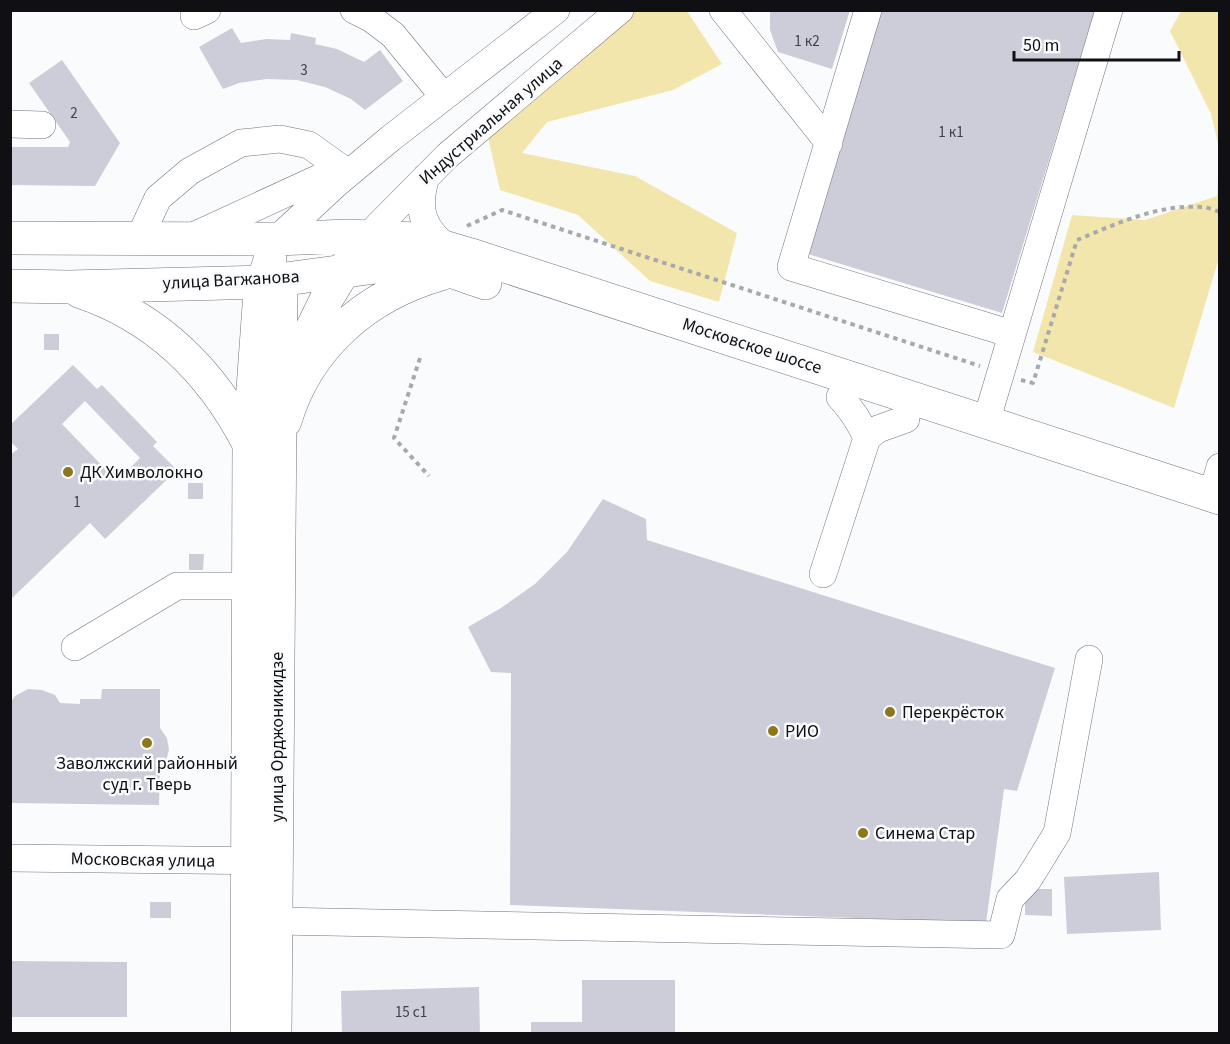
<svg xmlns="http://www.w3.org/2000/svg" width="1230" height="1044" font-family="'Source Sans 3',sans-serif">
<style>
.green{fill:#f3e6ad}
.building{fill:#cccdd9;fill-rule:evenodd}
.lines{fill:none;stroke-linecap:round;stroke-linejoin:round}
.minor-casing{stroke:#72747e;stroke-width:28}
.major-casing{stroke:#72747e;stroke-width:34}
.path{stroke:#a8a9ac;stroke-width:4;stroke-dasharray:4.5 4.5;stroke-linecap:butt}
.minor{stroke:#fff;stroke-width:27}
.major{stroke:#fff;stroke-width:33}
.poi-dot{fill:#8b771c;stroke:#fafbfd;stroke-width:2}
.labels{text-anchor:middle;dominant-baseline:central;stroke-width:5;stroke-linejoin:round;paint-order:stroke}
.number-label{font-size:15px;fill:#3f3f45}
.street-label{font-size:18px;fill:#101014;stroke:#fafbfd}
.poi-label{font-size:18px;fill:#101014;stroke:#fafbfd;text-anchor:start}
</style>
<rect width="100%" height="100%" fill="#fafbfd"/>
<path class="green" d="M617 11H687L722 64 673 90 547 122 522 153 635 176 737 233 719 302 650 281 578 215 500 190 483 115Z
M1181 11H1219V148L1211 114 1170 31Z
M1219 154V258L1174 408 1033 352 1072 215 1145 220 1217 196Z"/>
<path class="building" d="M770 10H850L832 69 778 52 770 30Z
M882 10H1095L1002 313 808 254Z
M232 28 241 43 266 39 290 40 291 33 316 38 315 44 337 49 364 62 380 50 403 81 365 110 351 99 325 87 297 80 267 79 239 83 223 89 199 47Z
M62 60 120 143 95 186 10 185V147H68L70 142 29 83Z
M44 334H59V350H44Z
M73 365 97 389 102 385 157 442 153 446 177 470 105 539 90 523 10 600V455L18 449 10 441V425ZM85 401 140 458 117 481 62 424Z
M188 483H203V499H188Z
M603 499 646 519 647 540 1055 668 1017 791 1004 789 986 923 510 905 511 673 491 672 468 627 501 608 535 584 567 552Z
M189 554H204L203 570H189Z
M28 689 42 690 55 695 60 703 80 704V699H101L102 689H160V728L167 738 169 750 166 761 160 769 159 805 10 803V703L15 696Z
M1159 872 1161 930 1067 934 1064 877Z
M1025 889H1052V916L1025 915Z
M150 902H171V918H150Z
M10 961 127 962V1017H10Z
M582 980H675V1034H531V1022H582Z
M479 987 480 1034H342L341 991Z"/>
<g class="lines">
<defs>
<path id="minor" d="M354 10 372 19 393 35 444 97
M723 10 829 143
M868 10 791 267 1012 334
M194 16 207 10
M10 124 42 125
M426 177C416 208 422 229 448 248
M191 237 341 168
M367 237 447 156 620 10
M139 239 158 198 190 171 241 143 280 139 309 145 341 168
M277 239 336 184 391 138 556 10
M840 397C852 410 860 422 867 438
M986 422 1109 10
M1212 495 1220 467
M823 574 867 438 878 429 906 419
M75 647 177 586H249
M10 858 267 861
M276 921 1001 935 1010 899 1028 880 1057 833 1089 659"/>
<path id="major" d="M10 238 277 239 347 236 417 239 471 255 1220 498
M10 286 69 287 263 282 383 266H409L450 271 485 283
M79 291C157 317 212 372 249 444
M298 365 310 333 326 300 351 259
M285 421C307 346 367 295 441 274
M247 1034 249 444 260 292 270 260
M275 1034 281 288"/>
</defs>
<use href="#minor" class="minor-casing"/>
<use href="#major" class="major-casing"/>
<path class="path" d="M467 226 502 210 980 366
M420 358 394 438 429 476
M1021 380 1033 383 1077 240C1116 224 1158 204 1201 207 1207 207 1214 210 1220 212"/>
<use href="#minor" class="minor"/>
<use href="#major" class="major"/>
</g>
<g class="poi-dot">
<circle cx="68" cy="472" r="6"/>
<circle cx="890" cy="712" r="6"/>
<circle cx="773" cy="731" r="6"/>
<circle cx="147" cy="743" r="6"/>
<circle cx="863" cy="833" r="6"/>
</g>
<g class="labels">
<g class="number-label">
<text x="807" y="41">1 к2</text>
<text x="304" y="70">3</text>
<text x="74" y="113">2</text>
<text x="951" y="132">1 к1</text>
<text x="77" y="502">1</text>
<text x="411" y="1012">15 с1</text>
</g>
<g class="street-label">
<text transform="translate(491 121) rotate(-41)">Индустриальная улица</text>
<text transform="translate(231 280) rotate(-3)">улица Вагжанова</text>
<text transform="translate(752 346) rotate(18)">Московское шоссе</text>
<text transform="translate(277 737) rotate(-90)">улица Орджоникидзе</text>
<text transform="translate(143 860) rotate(1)">Московская улица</text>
</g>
<g class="poi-label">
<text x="80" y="472">ДК Химволокно</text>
<text x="902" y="712">Перекрёсток</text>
<text x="785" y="731">РИО</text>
<text x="147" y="763" text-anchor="middle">Заволжский районный<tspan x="147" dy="21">суд г. Тверь</tspan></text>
<text x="875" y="833">Синема Стар</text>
</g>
</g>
<rect width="1230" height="1044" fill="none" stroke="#101014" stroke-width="24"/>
<path d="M1014 51v9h165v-9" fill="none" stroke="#101014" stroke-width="3"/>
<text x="1023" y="51" font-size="18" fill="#101014" stroke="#fafbfd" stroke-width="4.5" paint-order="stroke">50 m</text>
</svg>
